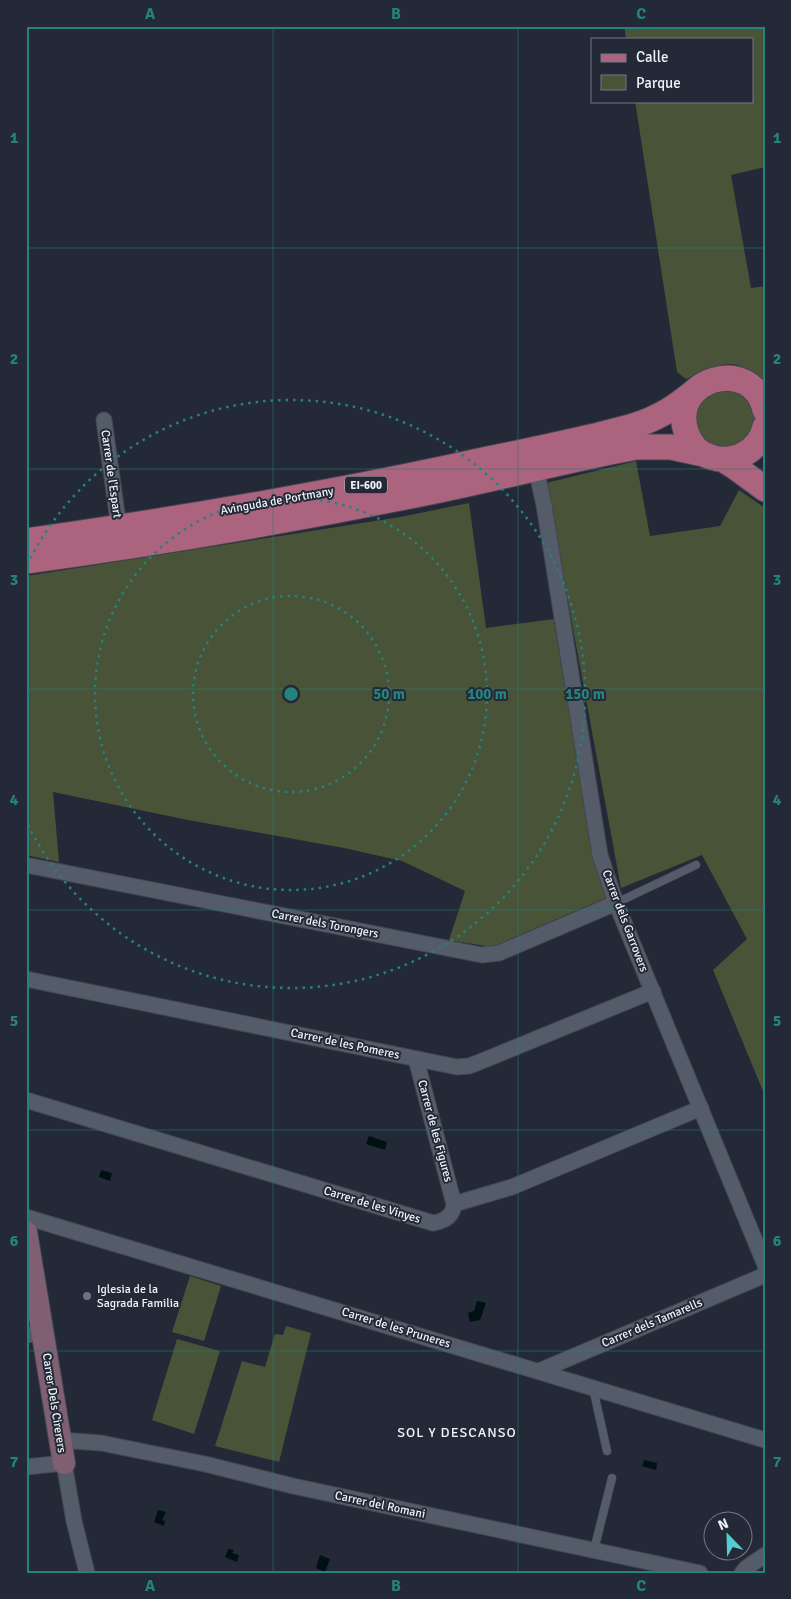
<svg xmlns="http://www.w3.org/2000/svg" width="791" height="1599" font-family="Signika,sans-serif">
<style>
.green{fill:#495338}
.water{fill:#001114}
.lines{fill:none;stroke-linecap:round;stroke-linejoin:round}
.lane-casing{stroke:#434752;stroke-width:9}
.street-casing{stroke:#434752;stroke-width:17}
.secondary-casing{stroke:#434752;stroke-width:24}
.primary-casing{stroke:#434752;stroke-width:27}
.lane{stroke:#545b69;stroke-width:8}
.street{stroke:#545b69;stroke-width:15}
.secondary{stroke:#805f73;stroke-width:22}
.primary{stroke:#ac637d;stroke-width:25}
.grid{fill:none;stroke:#25827c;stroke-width:1;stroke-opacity:0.55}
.ring{fill:none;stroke:#25827c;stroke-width:2.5;stroke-dasharray:2.5 5}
.worship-dot{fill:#6b7280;stroke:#232936;stroke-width:2}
.labels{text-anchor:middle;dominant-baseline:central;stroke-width:4;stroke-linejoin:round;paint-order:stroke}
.shield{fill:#232936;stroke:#b1b6c0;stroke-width:1}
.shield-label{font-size:11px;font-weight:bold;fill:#eef2fb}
.street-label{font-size:12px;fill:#eef2fb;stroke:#232936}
.poi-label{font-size:12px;fill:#eef2fb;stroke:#232936;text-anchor:start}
.neighbourhood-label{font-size:14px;letter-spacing:1px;fill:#eef2fb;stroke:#232936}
.centre{fill:#25827c;stroke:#232936;stroke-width:2.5}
.ring-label{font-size:15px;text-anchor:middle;font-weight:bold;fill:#25827c;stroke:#232936;stroke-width:4;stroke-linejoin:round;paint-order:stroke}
.neatline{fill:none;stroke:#25827c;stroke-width:2}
.grid-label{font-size:16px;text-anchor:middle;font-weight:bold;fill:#25827c}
</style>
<rect width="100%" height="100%" fill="#232936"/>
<path class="green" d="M624 26H765V167L731 175 751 288 765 286V383C757 376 741 364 731 364 717 363 698 373 686 379L677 372 635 101H752V39H626Z
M714 387 746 391 761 420 744 448 712 449 697 433 694 412Z
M636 461 650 536 720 526 739 490 765 508V1096L713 970 747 939 702 855 621 888 546 483Z
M469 503 486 628 554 619 592 854 606 898 492 947 449 940 465 891 402 861 344 848 188 820 53 792 59 862 26 855V576L400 517Z
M190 1276 221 1286 204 1341 172 1332Z
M286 1326 311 1333 279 1462 215 1446 242 1361 265 1367 275 1334 283 1335Z
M177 1339 220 1351 194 1434 152 1420Z"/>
<path class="water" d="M369 1136 387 1142 385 1150 366 1144Z
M101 1170 112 1173 110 1181 99 1177Z
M477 1301 486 1303 480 1320 470 1322 468 1313 474 1311Z
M644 1460 657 1463 656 1470 642 1466Z
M158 1510 166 1512 162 1520 165 1521 164 1526 154 1522Z
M228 1549 234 1550 232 1553 239 1555 237 1562 225 1557Z
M320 1555 330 1559 325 1572 316 1568Z"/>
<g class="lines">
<defs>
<path id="lane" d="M616 903 696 865
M593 1388 607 1451
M594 1550 612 1478"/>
<path id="street" d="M104 420 119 528
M536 469 544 505 600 855 616 903 765 1265
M26 865 482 955 499 953 616 903
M26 979 457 1067 469 1066 477 1063 653 991
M26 1100 433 1223C445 1221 453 1216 454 1204L416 1059
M454 1204 512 1187 701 1108
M26 1217 765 1440
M26 1335 43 1333
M539 1371 765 1275
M60 1440 101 1443 205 1464 293 1486 700 1573
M26 1467 64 1463 74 1521 87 1573
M742 1573 746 1568 765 1555"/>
<path id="secondary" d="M26 1232 64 1463"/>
<path id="primary" d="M765 410C752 353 666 380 687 434 691 445 700 454 711 457 734 465 759 451 765 427
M724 460 735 467 765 489
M26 541C181 519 335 493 488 459 524 452 560 444 595 436 617 430 640 426 660 415 673 409 683 401 694 392
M26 561C160 543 293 520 425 493 496 479 566 460 636 447H671L703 454"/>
</defs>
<use href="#lane" class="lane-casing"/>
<use href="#street" class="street-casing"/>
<use href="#secondary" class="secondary-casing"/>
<use href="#primary" class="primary-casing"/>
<use href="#lane" class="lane"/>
<use href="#street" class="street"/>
<use href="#secondary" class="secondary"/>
<use href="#primary" class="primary"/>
</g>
<path class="grid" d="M273 26V1573M518 26V1573M26 248H765M26 469H765M26 689H765M26 910H765M26 1130H765M26 1351H765"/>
<g class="ring">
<circle cx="291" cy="694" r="98"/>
<circle cx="291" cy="694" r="196"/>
<path d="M27 565A294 294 0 1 1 27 823"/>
</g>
<circle class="worship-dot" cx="87" cy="1296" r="5"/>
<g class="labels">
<rect class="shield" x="345" y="476.5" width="42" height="17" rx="4"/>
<g class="shield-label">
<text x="366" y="485">EI-600</text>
</g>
<g class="street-label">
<text transform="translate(111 474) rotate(82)">Carrer de l'Espart</text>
<text transform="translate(277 501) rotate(-10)">Avinguda de Portmany</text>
<text transform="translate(625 921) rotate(69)">Carrer dels Garrovers</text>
<text transform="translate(325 924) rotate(11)">Carrer dels Torongers</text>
<text transform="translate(345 1044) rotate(12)">Carrer de les Pomeres</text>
<text transform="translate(435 1131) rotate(75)">Carrer de les Figures</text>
<text transform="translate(372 1205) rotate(17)">Carrer de les Vinyes</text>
<text transform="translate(652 1323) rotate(-23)">Carrer dels Tamarells</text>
<text transform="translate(396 1328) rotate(17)">Carrer de les Pruneres</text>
<text transform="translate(54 1403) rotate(81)">Carrer Dels Cirerers</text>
<text transform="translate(380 1505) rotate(12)">Carrer del Romani</text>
</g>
<g class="poi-label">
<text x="97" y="1289">Iglesia de la<tspan x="97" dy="14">Sagrada Familia</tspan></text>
</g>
<g class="neighbourhood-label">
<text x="457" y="1432">SOL Y DESCANSO</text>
</g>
</g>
<circle cx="291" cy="694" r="8" class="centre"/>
<g class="ring-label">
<text x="389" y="699">50 m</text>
<text x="487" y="699">100 m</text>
<text x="585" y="699">150 m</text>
</g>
<rect width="791" height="1599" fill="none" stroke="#232936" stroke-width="55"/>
<rect x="591" y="38" width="162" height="65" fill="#232936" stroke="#747985"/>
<rect x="601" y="54" width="25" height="8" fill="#ac637d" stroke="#747985"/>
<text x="636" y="62" font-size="15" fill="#eef2fb">Calle</text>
<rect x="601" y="75" width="25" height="15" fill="#495338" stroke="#747985"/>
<text x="636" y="88" font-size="15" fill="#eef2fb">Parque</text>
<g transform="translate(728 1536) rotate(337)"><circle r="24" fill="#232936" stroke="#747985"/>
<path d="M0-4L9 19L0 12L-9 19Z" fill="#52cdd0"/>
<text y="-8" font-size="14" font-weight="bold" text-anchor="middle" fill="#eef2fb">N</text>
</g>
<rect x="28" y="28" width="736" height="1544" class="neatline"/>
<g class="grid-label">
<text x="150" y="19">A</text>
<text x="396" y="19">B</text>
<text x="641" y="19">C</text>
<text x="14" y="143">1</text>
<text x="777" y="143">1</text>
<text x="14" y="364">2</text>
<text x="777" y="364">2</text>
<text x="14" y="585">3</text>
<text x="777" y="585">3</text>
<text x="14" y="805">4</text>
<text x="777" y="805">4</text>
<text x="14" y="1026">5</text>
<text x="777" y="1026">5</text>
<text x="14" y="1246">6</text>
<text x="777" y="1246">6</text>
<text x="14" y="1467">7</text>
<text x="777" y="1467">7</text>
<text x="150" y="1591">A</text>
<text x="396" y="1591">B</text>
<text x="641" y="1591">C</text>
</g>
</svg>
